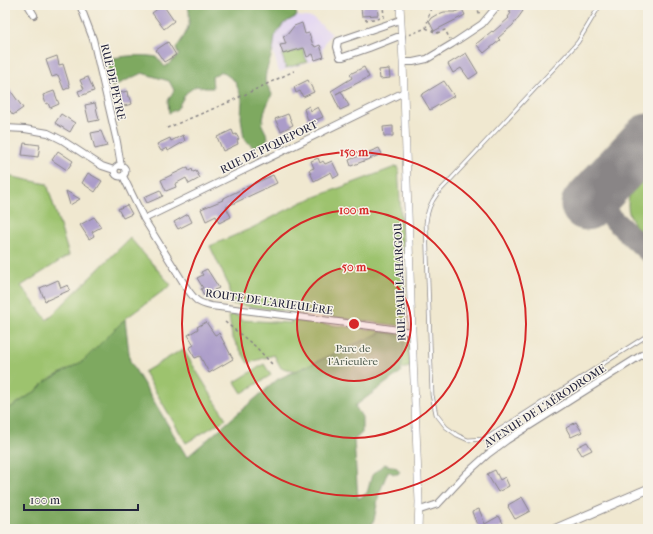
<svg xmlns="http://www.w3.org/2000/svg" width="653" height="534" font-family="'IM FELL French Canon',serif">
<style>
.built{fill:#e2d4f3}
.green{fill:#9dc36e;stroke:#607254}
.forest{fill:#7ea961;stroke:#50664e}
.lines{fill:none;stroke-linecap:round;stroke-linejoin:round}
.taxiway{stroke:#898586;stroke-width:21}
.runway{stroke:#898586;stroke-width:51}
.building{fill:#ab9cc9}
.service-casing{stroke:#898586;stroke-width:4.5}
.minor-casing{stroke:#898586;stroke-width:8}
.tertiary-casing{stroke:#898586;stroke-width:8}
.secondary-casing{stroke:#898586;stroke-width:10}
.path{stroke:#898586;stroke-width:1.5;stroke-dasharray:3 3;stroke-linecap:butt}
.service{stroke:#fff;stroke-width:3}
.minor{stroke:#fff;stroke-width:6}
.tertiary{stroke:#fff;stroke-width:7}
.secondary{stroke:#fff;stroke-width:8}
.ring{fill:none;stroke:#d62828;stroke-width:2}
.labels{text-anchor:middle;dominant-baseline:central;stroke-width:3;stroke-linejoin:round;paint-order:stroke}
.street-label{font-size:11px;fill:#22223b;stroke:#f7f3e8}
.park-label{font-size:11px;fill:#4d5a4d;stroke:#f7f3e8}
.centre{fill:#d62828;stroke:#f7f3e8;stroke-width:2}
.ring-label{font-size:12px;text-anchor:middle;font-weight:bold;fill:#d62828;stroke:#f7f3e8;stroke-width:3;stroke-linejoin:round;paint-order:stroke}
</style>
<rect width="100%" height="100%" fill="#f7f3e8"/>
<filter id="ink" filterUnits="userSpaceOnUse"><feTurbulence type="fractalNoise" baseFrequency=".025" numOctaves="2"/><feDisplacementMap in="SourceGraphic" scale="8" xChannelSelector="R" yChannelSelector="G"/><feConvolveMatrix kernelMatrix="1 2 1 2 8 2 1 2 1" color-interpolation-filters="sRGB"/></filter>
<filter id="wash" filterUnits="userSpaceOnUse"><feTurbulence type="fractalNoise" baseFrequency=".012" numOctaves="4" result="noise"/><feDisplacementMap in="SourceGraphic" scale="16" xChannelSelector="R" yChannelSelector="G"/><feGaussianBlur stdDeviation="0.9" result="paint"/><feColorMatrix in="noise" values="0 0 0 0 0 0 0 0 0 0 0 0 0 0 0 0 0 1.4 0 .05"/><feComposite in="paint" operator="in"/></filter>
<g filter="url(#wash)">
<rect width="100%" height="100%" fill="#f0e8d0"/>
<path class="built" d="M297 16 313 18 332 34 326 41 322 51 324 57 279 72 273 51 275 36 283 24Z"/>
<path class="green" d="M303 49 307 62 286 68 282 55Z
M398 166 407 321 401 326 231 304 228 284 210 246 252 228 302 202Z
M648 173V240C635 227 622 212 631 192 635 185 643 179 648 173Z
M8 176 47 184 69 255 21 286 47 320 130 238 171 285 125 319 83 361 45 382 36 391 10 408 5 406V177Z
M231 315 239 316 240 320 291 323V320L408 334 410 367 353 380 281 368 274 355 248 363 232 337 229 316Z
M183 349 226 419 186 443 144 372Z
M264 364 271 375 242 393 235 382Z"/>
<path class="forest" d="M188 5H294L297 16 283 24 275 36 273 51 266 72 265 81 272 94 265 110 262 125 268 137 265 144 253 147 244 139 241 118 242 99 235 81 221 71 212 77 213 88H205L196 86 186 93 177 109 169 113 168 101 174 90 169 81 142 73 112 87 107 59C124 56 140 54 157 57L165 67 179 55 176 48C187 33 192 24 188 5Z
M125 319 130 361 187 457 278 379 382 332 405 337 401 372 355 406 362 417V433L354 440 358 499 367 493 372 475 384 464 397 468 400 471 398 474H394L388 471 379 494 374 520 370 529H5V406L10 408 36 391 45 382 83 361Z"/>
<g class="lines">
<path class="taxiway" d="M616 175 600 192 598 203 603 210 648 252"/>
<path class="runway" d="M586 205 648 139"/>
</g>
<g id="blocks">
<path class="building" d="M163 5 174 21 164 29 152 13Z
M363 5H377L378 15 362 16 361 8H363Z
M514 5H526L522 10 523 11 513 25 498 38 500 40 484 53 476 44 492 31 493 32 509 18 508 17 511 13 509 12Z
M462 9 465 15 434 31 429 21 431 18 436 15 444 12H455Z
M302 23 305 34 309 33 313 45H314L315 47 320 45 324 57 315 60 313 54 307 57 304 48 283 54 280 45 286 44 283 36 287 35 294 26Z
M168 42 176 55 164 62 156 50Z
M466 53 478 73 469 79 461 68 453 73 448 64Z
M57 56 59 65 63 64 70 87 64 90 58 75 52 77 46 60Z
M364 67 369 77 336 94 341 91 349 106 340 110 331 91 352 78 350 74Z
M389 69 390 78 380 79 379 70Z
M88 77 94 91 80 96 78 91 84 89 80 80Z
M308 80 314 92 303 97 300 91 296 93 294 87Z
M444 81 454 96 430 110 421 95Z
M5 83 23 108 13 115 5 104Z
M54 91 59 104 50 108 48 103 46 104 43 95Z
M127 91 128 97H130L132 104 120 107 117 94Z
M95 103 99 120 89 122 85 105Z
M309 106 311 111 318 107 323 117 309 123 304 109Z
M61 114 75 123 70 132 55 123Z
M288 114 293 125 281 131 275 119Z
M393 126V136H384L383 127Z
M232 130 234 135 236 134 239 139 237 140 238 144 223 151 217 137Z
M101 131 107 146 95 149 91 133Z
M183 135 185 141 168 151 167 148 161 151 157 144 170 138 171 141Z
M24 143 40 145 38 157 22 155Z
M379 148 382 154 351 166 349 160Z
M58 151 73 161 67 170 52 160Z
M318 158 320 163 323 161 325 164 332 161 339 175 334 178 331 172 314 181 309 170 314 168 311 161Z
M188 167 189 171 192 169 193 172 196 171 200 178 189 184 186 178 175 184 176 187 166 191 161 180Z
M88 173 102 181 95 192 82 183Z
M273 175 277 183 226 207 231 217 219 223 216 216 206 221 201 209 223 200 222 199 242 189Z
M160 190 163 196 147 203 144 197Z
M66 191 80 199 70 205Z
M127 205 132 214 123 218 118 209Z
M188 214 192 222 178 229 174 222Z
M94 217 101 227 92 232 94 236 89 239 80 225Z
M207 269 219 288 214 290 215 292 205 298 201 289 203 288 197 278 203 275 201 272Z
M58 280 61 288 68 285 70 290 45 301 40 288Z
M206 322 215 335 219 333 233 359 209 373 200 356 195 358 189 348 194 345 188 335 198 329 197 327Z
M576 422 582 432 571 437 566 428Z
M587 442 592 450 582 455 577 447Z
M495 470 500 480 505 477 509 486 498 492 487 474Z
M522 497 530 511 515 519 508 507 509 506 508 505Z
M479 509 485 524 499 516 504 525 500 527 501 529H474L478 527 472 512Z"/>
</g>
</g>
<g filter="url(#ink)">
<use href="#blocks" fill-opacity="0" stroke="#898586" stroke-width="1"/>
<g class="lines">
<defs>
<path id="service" d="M600 5 578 42 571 50 437 194C430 203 427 211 426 223L432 395 436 414 446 427 457 435 468 440 485 439 648 335"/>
<path id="minor" d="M28 5 34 15
M80 5 93 39 117 142 121 166
M400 20 338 41 337 47 340 57H343L369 48 397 37H402
M403 62H413L427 59 452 44 482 24 498 5
M5 128 25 129 48 133 62 140 102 166 114 170
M114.5 171a5.5 5.5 0 1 1 11 0a5.5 5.5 0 1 1-11 0Z
M123 176 144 219 188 290C196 301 198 303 211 306L378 327 412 332
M144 219 404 92
M420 510 438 504 466 474 488 454 507 440 648 351"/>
<path id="tertiary" d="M400 5 403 62 412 332 419 502 418 529"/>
<path id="secondary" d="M555 529 648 489"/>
</defs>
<use href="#service" class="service-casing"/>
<use href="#minor" class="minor-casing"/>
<use href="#tertiary" class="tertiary-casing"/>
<use href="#secondary" class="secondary-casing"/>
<path class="path" d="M459 5H461
M476 5 480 15
M384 18 383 5H391
M365 20 383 18
M426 28 437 33 445 30 450 39
M409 35 426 28 431 7
M167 128 227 103 294 71
M225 322 255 346 272 364"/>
<use href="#service" class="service"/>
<use href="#minor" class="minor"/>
<use href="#tertiary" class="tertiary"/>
<use href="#secondary" class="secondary"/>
</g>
</g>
<circle cx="354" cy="324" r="57" fill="#d62828" fill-opacity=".12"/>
<g class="ring">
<circle cx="354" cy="324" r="57"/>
<circle cx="354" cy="324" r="114"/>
<circle cx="354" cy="324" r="172"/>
</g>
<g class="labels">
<g class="street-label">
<text transform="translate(113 82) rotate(77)">RUE DE PEYRE</text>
<text transform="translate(269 147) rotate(-26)">RUE DE PIQUEPORT</text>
<text transform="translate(400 282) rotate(-92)">RUE PAUL LAHARGOU</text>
<text transform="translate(269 302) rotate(8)">ROUTE DE L'ARIEULÈRE</text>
<text transform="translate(545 406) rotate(-33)">AVENUE DE L'AÉRODROME</text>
</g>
<g class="park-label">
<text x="353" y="348">Parc de<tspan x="353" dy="13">l'Arieulère</tspan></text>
</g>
</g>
<circle cx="354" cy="324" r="6" class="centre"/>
<g class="ring-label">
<text x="354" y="156">150 m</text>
<text x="354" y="214">100 m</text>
<text x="354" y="271">50 m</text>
</g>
<rect width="653" height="534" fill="none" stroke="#f7f3e8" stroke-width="20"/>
<path d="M24 504v6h114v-6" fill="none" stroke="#22223b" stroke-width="2"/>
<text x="30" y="504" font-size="12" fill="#22223b" stroke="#f7f3e8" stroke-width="3" paint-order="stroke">100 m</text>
</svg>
